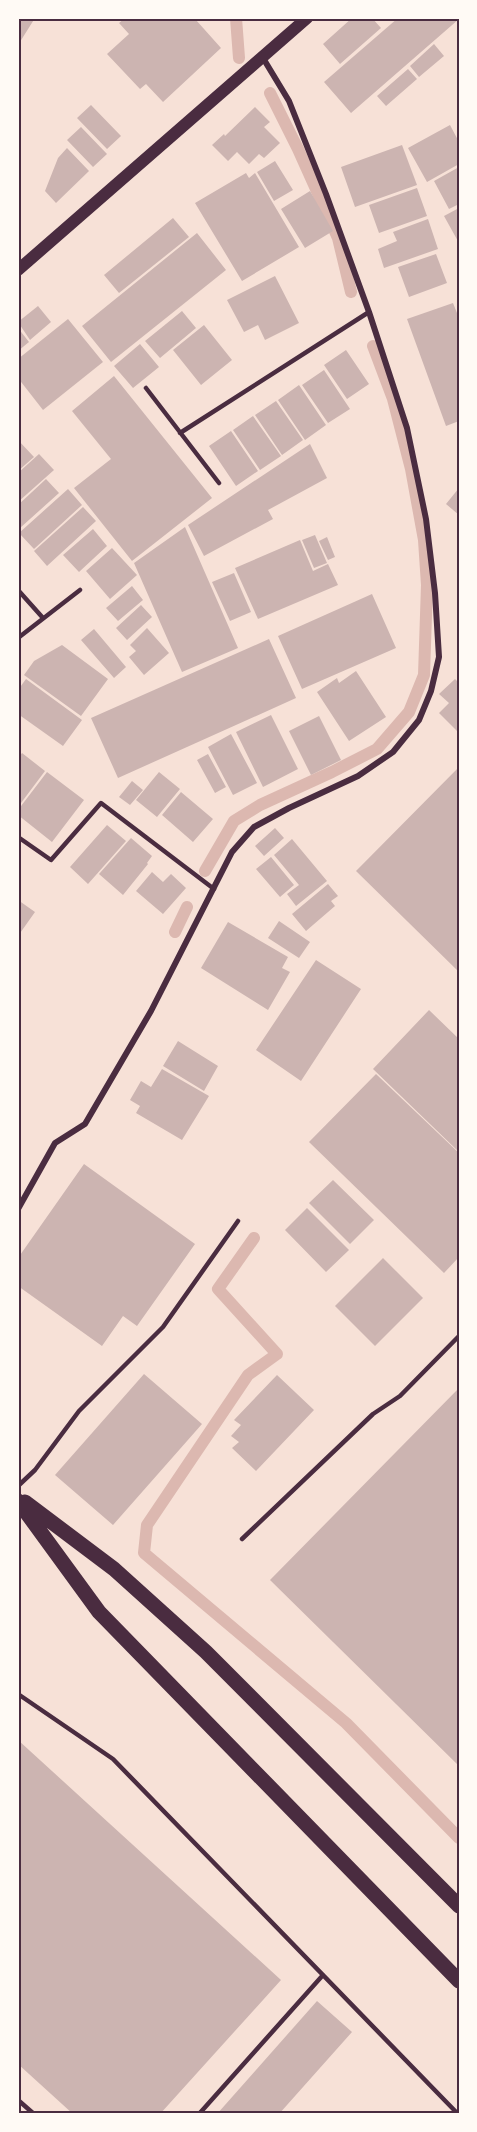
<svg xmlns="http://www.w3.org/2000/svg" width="477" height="2132" font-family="'Titillium Web',sans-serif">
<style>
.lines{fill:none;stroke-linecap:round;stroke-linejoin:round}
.stream{stroke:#dcb8b0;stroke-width:12}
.building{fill:#ccb4b1}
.service{stroke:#4a2c40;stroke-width:4.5}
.minor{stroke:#4a2c40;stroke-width:6}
.secondary{stroke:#4a2c40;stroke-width:12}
.primary{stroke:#4a2c40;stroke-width:15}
.neatline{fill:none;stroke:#4a2c40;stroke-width:2}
</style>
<rect width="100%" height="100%" fill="#f7e1d7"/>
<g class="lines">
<path class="stream" d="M236 18 239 58
M270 93 298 149 338 238 351 292
M205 871 234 821 260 805 332 772 377 749 409 712 424 675 427 585 424 540 411 469 393 399 373 346
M175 932 187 907
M254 1238 218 1289 277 1354 248 1375 147 1525 144 1553 346 1723 459 1838"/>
</g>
<path class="building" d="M18 18H35L18 45Z
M125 18H198L196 20 221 48 163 102 146 84 140 89 107 54 129 34 119 23Z
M352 18H372L381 28 340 64 323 44Z
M398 18 459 19 351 113 324 82Z
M434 44 444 56 419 77 410 66Z
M408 69 417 79 386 106 377 96Z
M91 105 121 136 107 149 77 118Z
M255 107 270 122 264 127 280 143 264 158 259 154 249 164 237 152 228 161 212 145 224 134 225 136Z
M450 125 459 142V164L427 182 408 148Z
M81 127 107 154 93 167 67 140Z
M402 145 417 185 355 207 341 167Z
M67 148 89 171 56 203 45 191 58 158Z
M275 161 293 190 274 201 257 172Z
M459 167V204L449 209 434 181Z
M246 173 249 178 255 173 299 247 242 281 195 203Z
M417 188 427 216 379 233 369 205Z
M310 191 333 231 305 248 281 209Z
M459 208V243L444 216Z
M173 218 189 237 119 293 104 275Z
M428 219 438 249 384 268 378 249 397 241 393 232Z
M197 233 226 270 111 362 82 326Z
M436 254 447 283 409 297 398 267Z
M275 276 299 323 265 340 258 325 244 332 227 300Z
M453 303 459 318V421L446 426 407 319Z
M38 306 51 322 30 340 18 322Z
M182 311 196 328 160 358 145 341Z
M68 319 103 362 43 410 18 378V359Z
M204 325 232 360 201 385 173 350Z
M18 328 29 342 18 351Z
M140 344 159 367 133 388 114 366Z
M346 350 369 384 347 399 324 365Z
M324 370 350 409 328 423 302 385Z
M114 376 212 498 132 561 74 488 111 459 72 411Z
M299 385 326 425 305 440 278 400Z
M276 401 303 440 282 455 255 415Z
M253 416 281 456 260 470 233 430Z
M231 431 258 471 236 486 209 446Z
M18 440 34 457 18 471Z
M310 444 327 478 268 510 273 519 204 556 188 525Z
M39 454 54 470 18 502V473Z
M46 479 59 493 20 528 18 525V505Z
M459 488V515L446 504Z
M68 489 82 505 34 549 19 533Z
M83 507 96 521 47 566 34 551Z
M185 527 238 648 182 672 134 563Z
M93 529 107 546 79 572 63 555Z
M315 535 327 563 314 568 302 540Z
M327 537 335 557 328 560 319 541Z
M300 540 313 571 328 564 338 585 258 619 235 568Z
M112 548 137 575 110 599 86 571Z
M234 573 251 612 230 621 212 582Z
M132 586 143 600 118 621 106 608Z
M372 594 396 648 302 689 278 636Z
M141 605 152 617 127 640 116 628Z
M147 628 169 653 144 675 129 657 136 651 130 645Z
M94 629 126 667 114 678 81 640Z
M269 639 296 698 118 778 91 718Z
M62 645 108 679 81 716 24 675 34 661Z
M356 671 386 717 349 741 317 692 337 678 339 683Z
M26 679 82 720 63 746 18 714V690Z
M455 679 459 683V733L439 713 449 703 439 694Z
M271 715 298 769 263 787 236 732Z
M319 716 341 760 311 775 289 731Z
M231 734 257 783 233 795 208 747Z
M22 753 45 771 18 807V758Z
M208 754 226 787 215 793 197 760Z
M459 767V972L356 871Z
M47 772 84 800 52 842 18 815V810Z
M159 772 180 789 157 817 136 800Z
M132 781 143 790 130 805 119 797Z
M181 792 213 819 193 842 162 815Z
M107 825 126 841 88 884 70 867Z
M275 828 284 838 264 856 255 846Z
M131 838 152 856 147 863 148 864 123 895 99 874Z
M292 839 327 881 296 906 287 894 299 885 274 855Z
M271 857 294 885 280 897 256 869Z
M152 872 163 882 171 874 186 888 163 914 136 891Z
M328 884 338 896 331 901 335 906 306 931 292 914Z
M18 900 35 912 18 936Z
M279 921 310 942 299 958 268 938Z
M228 922 288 957 282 968 290 972 268 1010 201 968Z
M316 960 361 989 301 1081 256 1050Z
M429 1010 459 1039V1152L373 1069Z
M178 1041 218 1066 204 1091 163 1066Z
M162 1069 209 1096 182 1140 136 1113 140 1106 130 1100 141 1081 151 1087Z
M376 1074 459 1153V1257L444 1273 309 1142Z
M84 1164 195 1244 137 1326 123 1316 102 1346 18 1286V1258Z
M333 1180 374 1220 350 1244 309 1203Z
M307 1208 349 1250 326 1272 285 1230Z
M383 1258 423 1298 375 1346 335 1306Z
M144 1374 202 1424 113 1525 55 1475Z
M277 1375 314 1410 256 1471 232 1448 239 1442 231 1436 241 1425 234 1420Z
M459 1388V1766L270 1580Z
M18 1740 281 1980 160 2114H73L18 2064Z
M317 2001 352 2032 279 2114H217Z"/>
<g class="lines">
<path class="service" d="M146 388 219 483
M180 433 369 312
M18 590 43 618
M18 638 80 590
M18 837 51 860 101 803 214 889
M18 1486 35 1470 79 1411 163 1327 238 1221
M242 1539 373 1414 400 1396 459 1336
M18 1694 113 1759 458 2114
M18 2100 34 2114
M199 2114 323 1975"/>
<path class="minor" d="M18 1209 55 1143 85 1124 151 1011 232 852 254 827 289 808 358 776 393 752 419 720 431 691 439 657 435 593 426 519 407 428 369 312 326 194 289 101 263 58"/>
<path class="secondary" d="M18 270 307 18"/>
<path class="primary" d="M18 1501 99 1612 459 1981
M25 1502 114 1569 206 1652 459 1906"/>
</g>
<rect width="477" height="2132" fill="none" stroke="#fffaf5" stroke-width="39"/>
<rect x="20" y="20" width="438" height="2092" class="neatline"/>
</svg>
